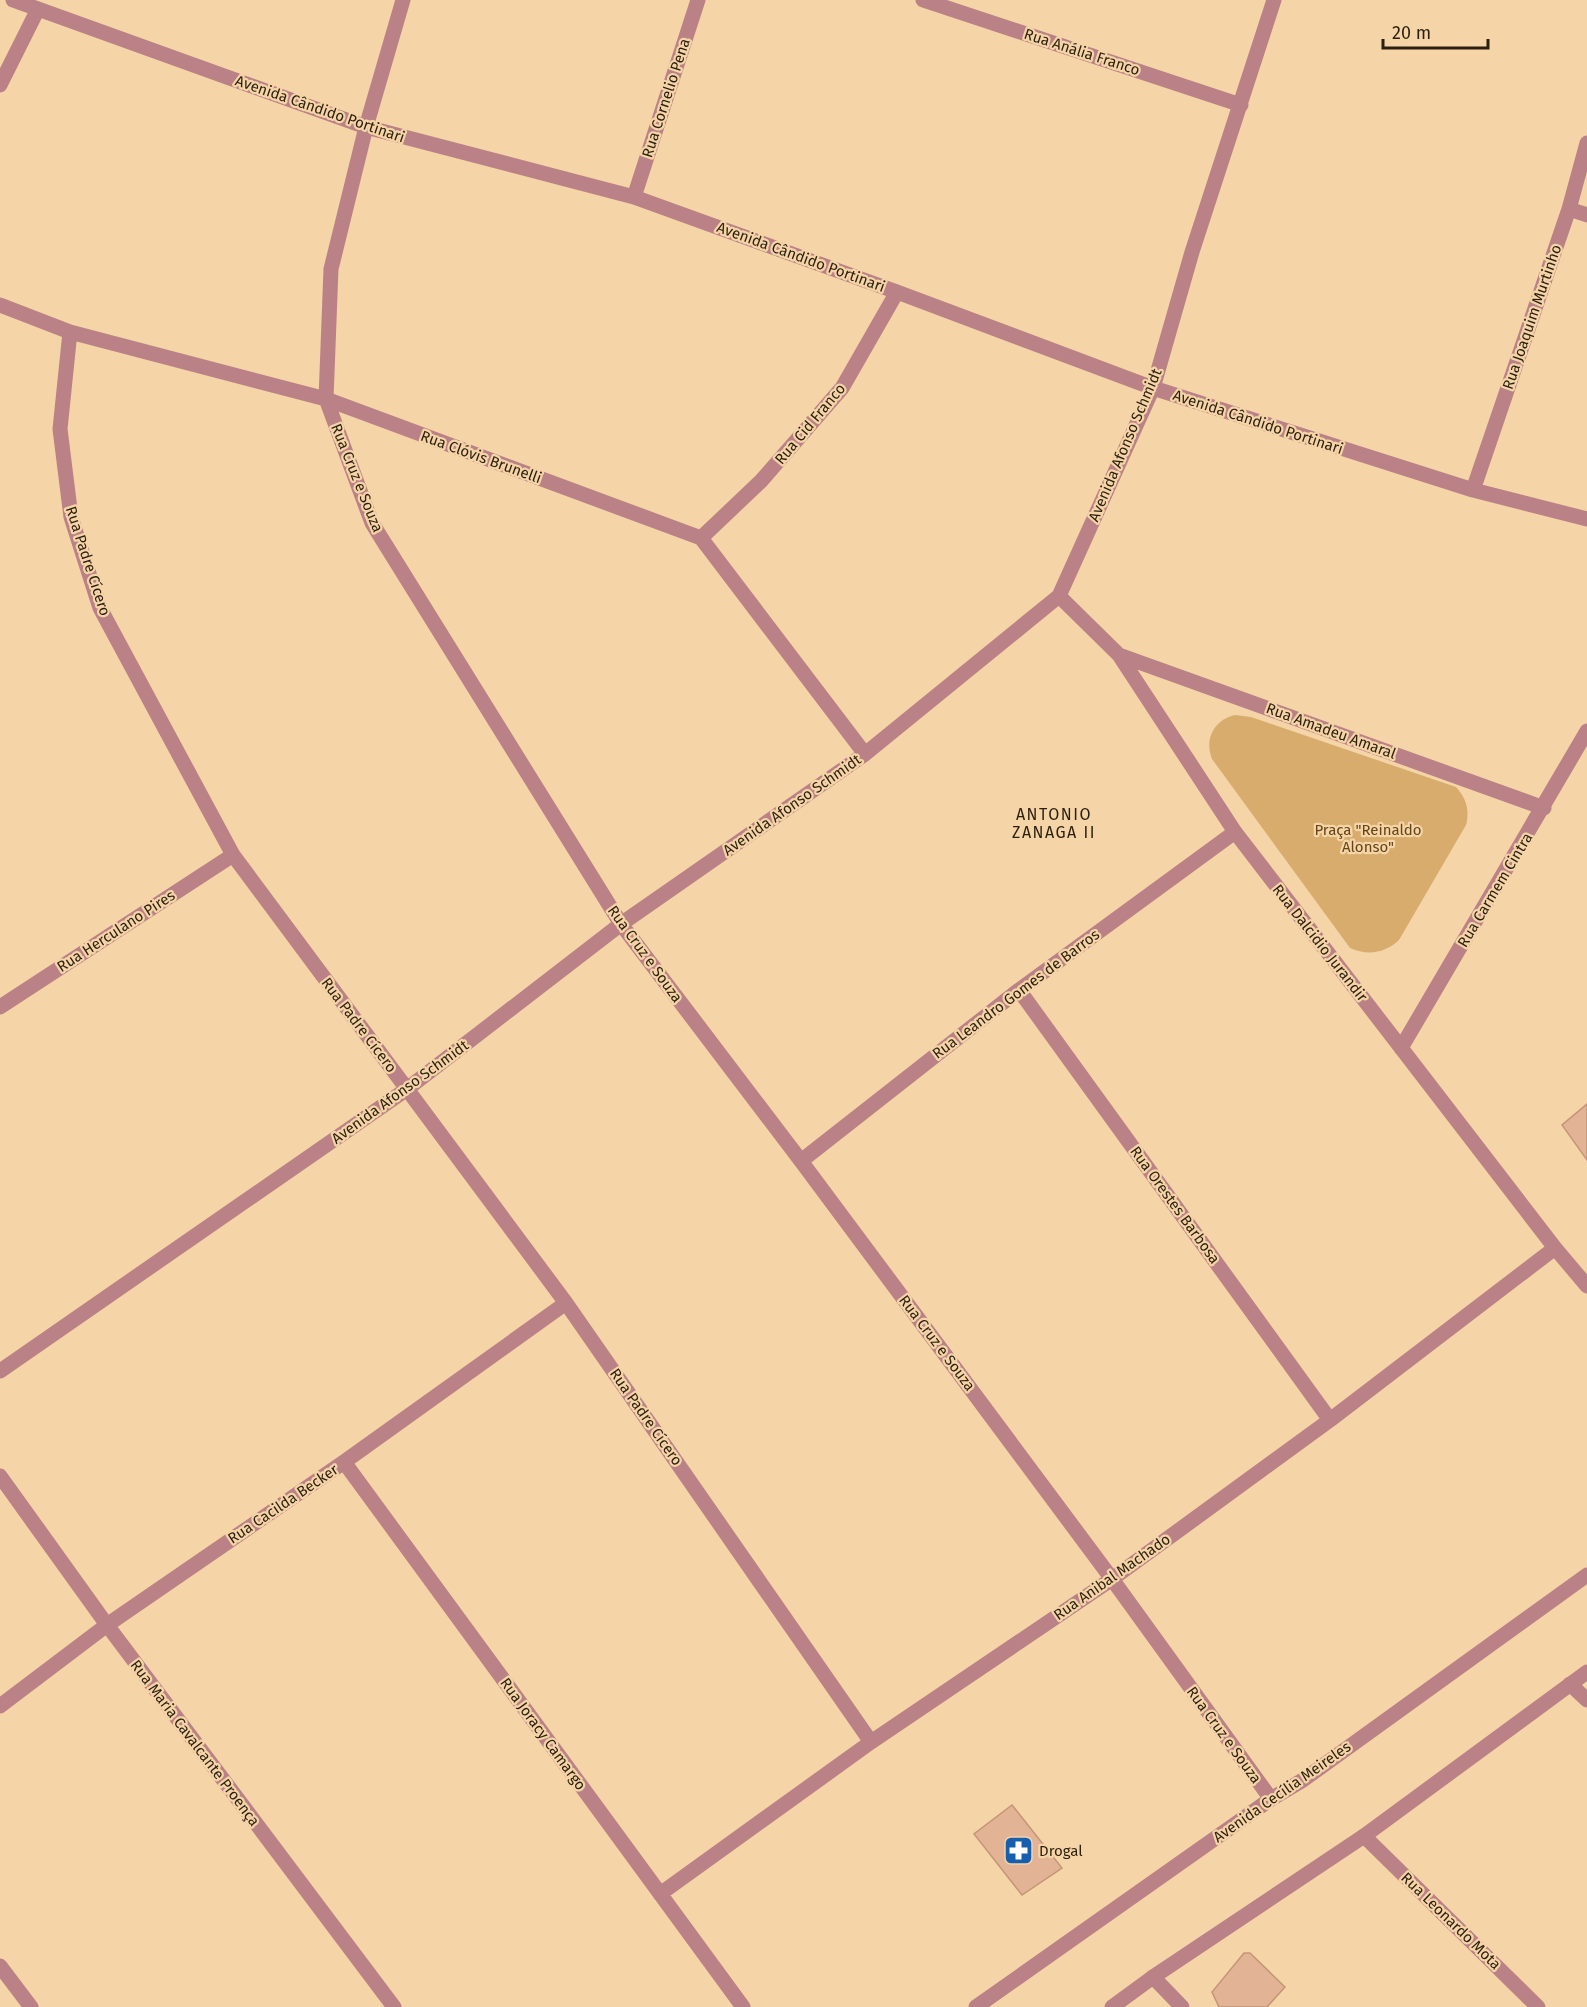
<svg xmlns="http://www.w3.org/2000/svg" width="1587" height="2007" font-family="'Fira Sans',sans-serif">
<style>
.green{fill:#d8ac6d}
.building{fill:#e2b394;stroke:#c39678;stroke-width:1.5}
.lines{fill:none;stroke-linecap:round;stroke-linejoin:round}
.minor{stroke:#ba8286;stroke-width:15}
.tertiary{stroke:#ba8286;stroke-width:15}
.labels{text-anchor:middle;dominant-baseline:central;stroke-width:4.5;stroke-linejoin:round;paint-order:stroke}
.street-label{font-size:15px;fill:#2b1f0d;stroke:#f5d4a7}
.park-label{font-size:15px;fill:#634517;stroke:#f5d4a7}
.poi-label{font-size:15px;fill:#2b1f0d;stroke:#f5d4a7;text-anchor:start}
.neighbourhood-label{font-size:16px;letter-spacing:1.5px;fill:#2b1f0d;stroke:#f5d4a7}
</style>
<rect width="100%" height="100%" fill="#f5d4a7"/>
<path class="green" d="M1235 715 1251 717 1456 787C1466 798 1470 810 1466 825L1399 940C1385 953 1368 956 1350 948L1212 759C1204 739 1214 720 1235 715Z"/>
<path class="building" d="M1587 1104V1160L1562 1125Z
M1012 1805 1062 1868 1022 1895 974 1834Z
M1244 1953H1250L1285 1987 1267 2007H1219L1212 1992Z"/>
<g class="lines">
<path class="minor" d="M13 0 366 127 634 197 897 292 1153 388 1473 490 1587 519
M403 0 366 127 331 269 326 399 372 523 621 924 801 1161 1112 1579 1271 1799
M923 0 1241 105
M0 85 38 9
M634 197 698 0
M1569 209 1587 215
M0 305 70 332 326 399 701 538 865 754
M70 332 60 429 71 517 100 608 233 855 566 1303 871 1742
M1473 490 1569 209 1587 143
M701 538 761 481 842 388 897 292
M1059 596 1119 655 1235 832 1555 1248 1587 1286
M1119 655 1544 808
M1019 990 1330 1420
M0 1007 233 855
M1401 1048 1587 731
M801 1161 1019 990 1235 832
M0 1371 407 1089 621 924 865 754 1059 596 1153 388 1192 252 1274 0
M344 1462 743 2007
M0 1476 107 1625 394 2007
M1570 1684 1587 1700
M0 1706 107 1625 344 1462 566 1303
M1364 1836 1538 2007
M660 1894 871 1742 1112 1579 1330 1420 1555 1248
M0 1966 31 2007
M1153 1977 1182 2007"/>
<path class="tertiary" d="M976 2007 1271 1799 1303 1780 1587 1575
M1112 2007 1153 1977 1364 1836 1587 1672"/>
</g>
<defs>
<symbol id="pharmacy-square" viewBox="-11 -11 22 22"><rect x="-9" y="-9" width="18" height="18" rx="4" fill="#165fae" stroke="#f5d4a7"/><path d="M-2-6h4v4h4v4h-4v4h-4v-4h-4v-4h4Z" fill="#fff"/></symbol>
</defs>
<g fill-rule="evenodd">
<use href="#pharmacy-square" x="1002" y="1834" width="33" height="33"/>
</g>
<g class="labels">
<g class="street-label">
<text transform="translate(1082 52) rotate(18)">Rua Anália Franco</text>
<text transform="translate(666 98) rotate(-72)">Rua Cornelio Pena</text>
<text transform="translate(320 109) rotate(19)">Avenida Cândido Portinari</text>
<text transform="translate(801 257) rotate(20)">Avenida Cândido Portinari</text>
<text transform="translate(1532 317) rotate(-71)">Rua Joaquim Murtinho</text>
<text transform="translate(1258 422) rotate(18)">Avenida Cândido Portinari</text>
<text transform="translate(810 424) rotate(-50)">Rua Cid Franco</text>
<text transform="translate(1125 445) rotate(-67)">Avenida Afonso Schmidt</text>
<text transform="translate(481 457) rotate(20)">Rua Clóvis Brunelli</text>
<text transform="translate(357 478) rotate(68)">Rua Cruz e Souza</text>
<text transform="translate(88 561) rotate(72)">Rua Padre Cícero</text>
<text transform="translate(1331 731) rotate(20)">Rua Amadeu Amaral</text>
<text transform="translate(792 805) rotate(-35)">Avenida Afonso Schmidt</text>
<text transform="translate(1495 890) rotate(-59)">Rua Carmem Cintra</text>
<text transform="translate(116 931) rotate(-33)">Rua Herculano Pires</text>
<text transform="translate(1320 943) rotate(52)">Rua Dalcidio Jurandir</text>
<text transform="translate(645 954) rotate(54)">Rua Cruz e Souza</text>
<text transform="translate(1016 994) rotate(-37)">Rua Leandro Gomes de Barros</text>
<text transform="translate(359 1025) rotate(53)">Rua Padre Cícero</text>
<text transform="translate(400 1092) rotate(-36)">Avenida Afonso Schmidt</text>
<text transform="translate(1175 1205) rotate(54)">Rua Orestes Barbosa</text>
<text transform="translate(937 1343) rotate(53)">Rua Cruz e Souza</text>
<text transform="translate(646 1417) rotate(55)">Rua Padre Cícero</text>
<text transform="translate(283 1504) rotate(-34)">Rua Cacilda Becker</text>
<text transform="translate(1112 1577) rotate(-35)">Rua Anibal Machado</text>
<text transform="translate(543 1734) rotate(54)">Rua Joracy Camargo</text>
<text transform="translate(1224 1735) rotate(54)">Rua Cruz e Souza</text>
<text transform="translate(195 1743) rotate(53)">Rua Maria Cavalcante Proença</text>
<text transform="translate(1282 1792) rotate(-35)">Avenida Cecília Meireles</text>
<text transform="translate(1451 1921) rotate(44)">Rua Leonardo Mota</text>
</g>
<g class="park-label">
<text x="1368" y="830">Praça "Reinaldo<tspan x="1368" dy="17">Alonso"</tspan></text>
</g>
<g class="poi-label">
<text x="1039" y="1851">Drogal</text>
</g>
<g class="neighbourhood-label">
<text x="1054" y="814">ANTONIO<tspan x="1054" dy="18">ZANAGA II</tspan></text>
</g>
</g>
<path d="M1383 39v9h105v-9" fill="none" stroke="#2b1f0d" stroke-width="3"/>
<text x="1392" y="39" font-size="18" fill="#2b1f0d" stroke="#f5d4a7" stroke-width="4.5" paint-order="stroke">20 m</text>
</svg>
